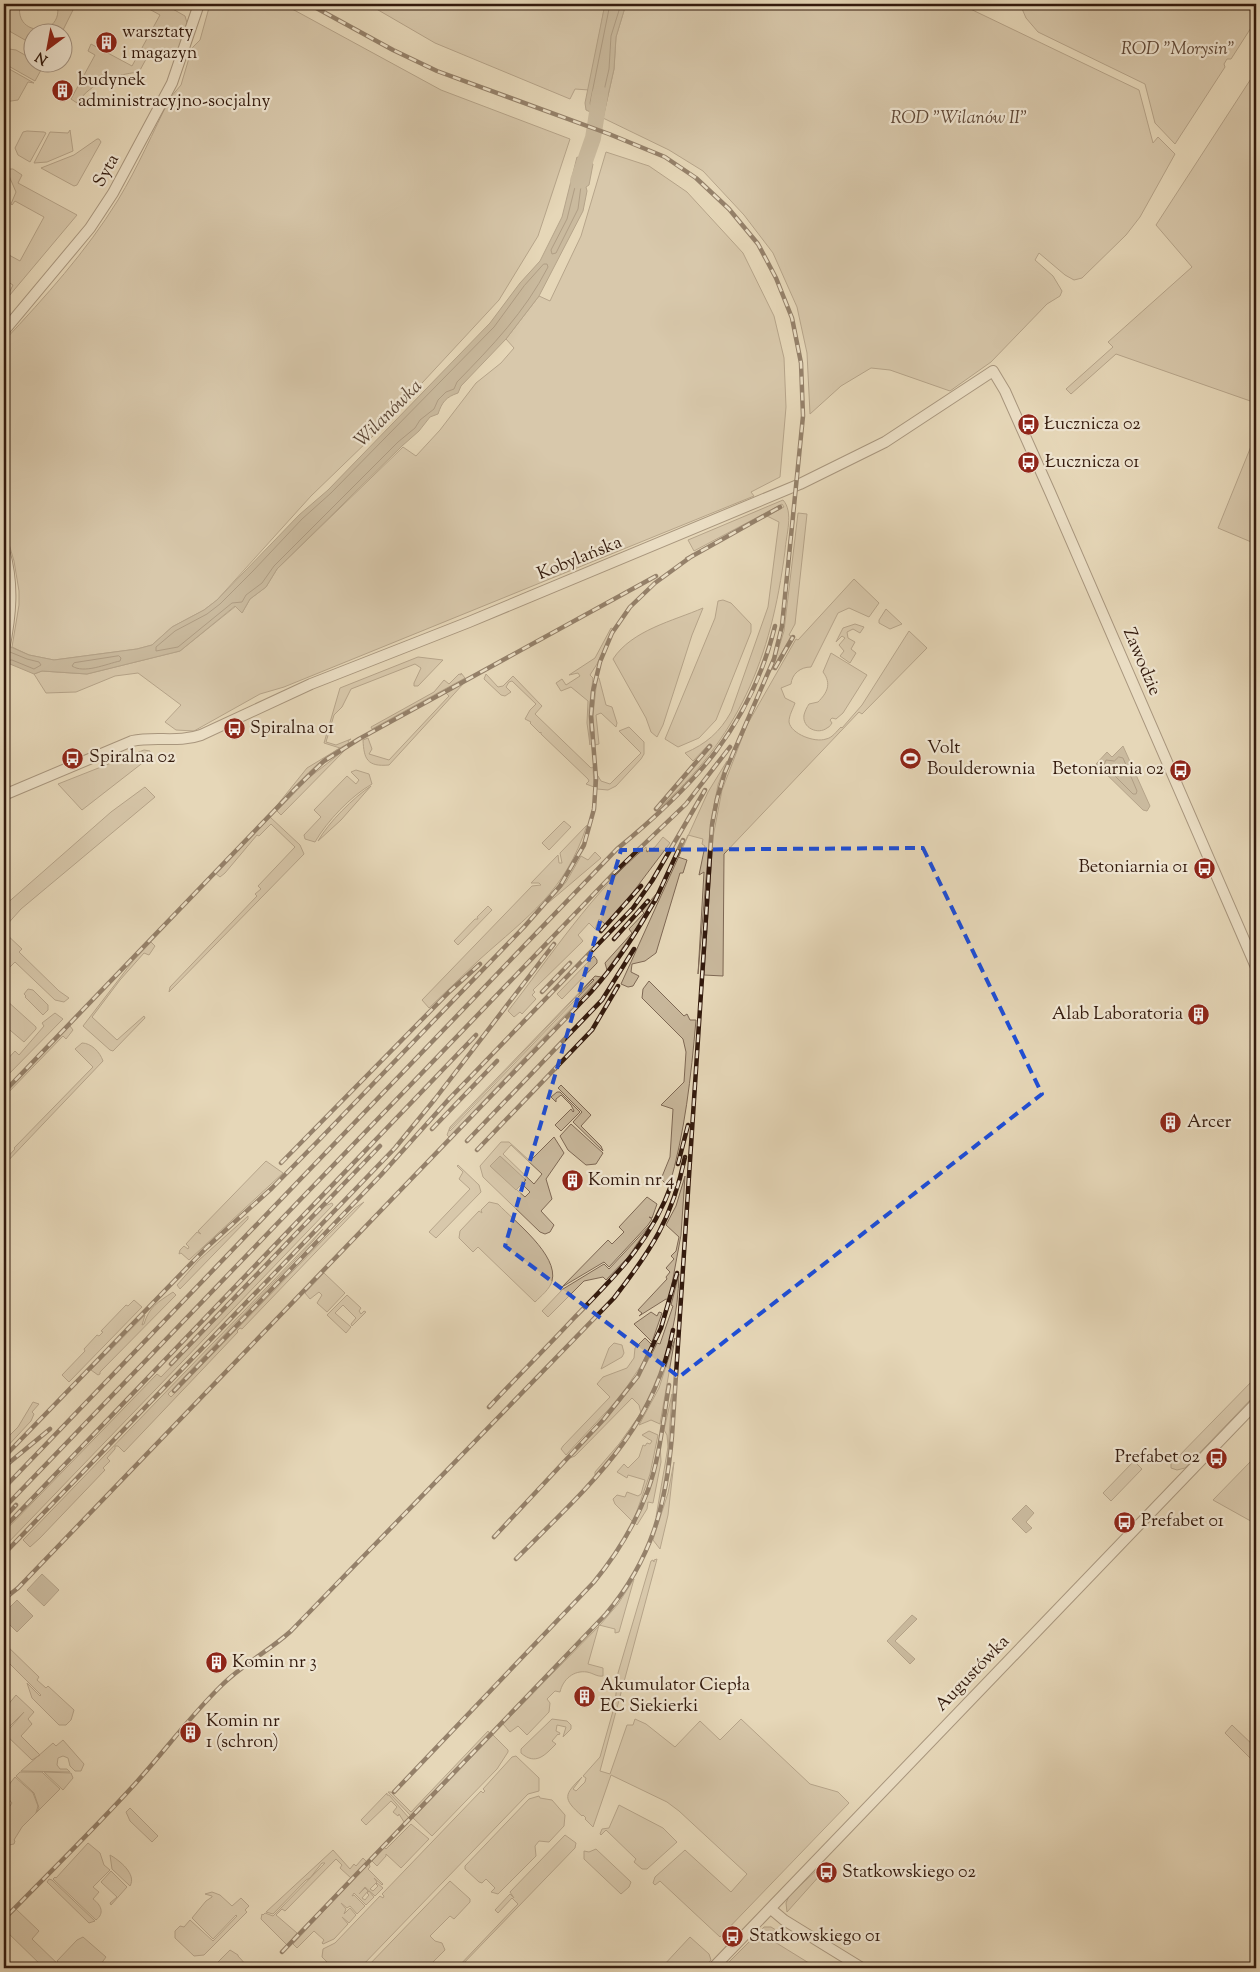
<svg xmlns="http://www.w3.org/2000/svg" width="1260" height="1972" font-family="'Sorts Mill Goudy',serif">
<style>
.green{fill:#c8b79b;stroke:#7e6854;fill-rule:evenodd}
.water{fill:#a9977e;stroke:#7a6551}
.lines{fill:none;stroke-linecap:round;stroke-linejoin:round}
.shore{stroke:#6e5846;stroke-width:1}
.river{stroke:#a9977e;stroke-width:16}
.minor-casing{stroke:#604938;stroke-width:12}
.minor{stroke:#efe5d1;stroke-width:10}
.rail-casing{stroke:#331a0d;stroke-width:4.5}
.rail{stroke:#efe5d1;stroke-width:2.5;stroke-dasharray:8;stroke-linecap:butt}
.marked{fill:none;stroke:#1d4ed8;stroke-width:4;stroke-dasharray:10 6;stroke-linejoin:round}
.labels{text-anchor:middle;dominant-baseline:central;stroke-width:4.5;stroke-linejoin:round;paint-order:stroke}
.poi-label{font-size:18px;fill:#331a0d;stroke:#efe5d1;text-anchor:start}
.park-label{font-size:18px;font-style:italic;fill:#604938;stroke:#efe5d1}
.street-label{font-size:18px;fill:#331a0d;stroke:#efe5d1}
.water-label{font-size:19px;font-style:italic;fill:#5c4635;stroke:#efe5d1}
</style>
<rect width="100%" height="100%" fill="#e6d7b8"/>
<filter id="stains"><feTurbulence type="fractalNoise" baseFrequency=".004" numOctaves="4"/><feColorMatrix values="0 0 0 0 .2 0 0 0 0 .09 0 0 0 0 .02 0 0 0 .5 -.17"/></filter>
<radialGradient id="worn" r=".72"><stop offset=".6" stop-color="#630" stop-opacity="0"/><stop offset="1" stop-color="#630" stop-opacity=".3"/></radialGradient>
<path class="green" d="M13 4 20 5C14 38 65 37 57 4H76L62 32H32V44L4 28V20Z
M140 4H164L185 16 187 23 178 52 168 58 151 50 139 72C114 75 92 82 77 103L71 99 95 55 88 51 91 44 132 66 160 15Z
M210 4H283L441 90 570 139 538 236 499 300 372 437 311 496 217 600 204 610 172 627 152 645 137 649 54 660 29 655 12 647 19 605V591L14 561 4 527V341C45 297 86 252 118 200 138 167 153 132 170 98L181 85 192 48 200 40Z
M363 4H605L589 90 575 89 570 99 435 43 373 7Z
M626 4H960L1139 90 1153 143 1158 137 1175 154 1140 217 1126 235 1082 278 1074 280 1065 275 1039 253 1035 260 1053 276 1062 291 1060 296 1047 304 991 362 950 391 890 370 871 368 841 386 810 414 807 353 797 307 773 253 744 215 703 171 669 150 603 118 614 69 616 37Z
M1020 4H1256V20L1231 59H1227L1224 64 1225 67 1175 144 1155 123 1145 84 1038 32 1026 18Z
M9 49 16 50 32 59V62L39 63 41 70 35 81 5 64 8 58 4 55V53Z
M4 66 34 83 28 82 18 100 4 102Z
M1256 71V403L1116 354 1071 394 1066 389 1113 347 1108 342 1192 267 1156 225Z
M70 130 73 151 47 162 34 163 50 132 68 133Z
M27 131 44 132 46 133 30 162 18 155 15 148 23 132Z
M97 139H99L101 142 77 185 74 186 41 168 74 155Z
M606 152 649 166 687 192 743 253 774 316 784 358 786 407 780 477 751 492 754 496 284 687 260 694 194 731 176 730 165 722 181 705 138 673 115 676 76 692 46 693 34 674 42 671 87 674 180 651 236 606 242 613 250 599 266 587 277 569 403 447 416 456 440 430 476 383 501 363 514 348 506 339 539 296 550 301 581 236Z
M6 169H13L22 175 18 183 77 215 4 302V289L9 293 13 285 8 282 6 287 4 286V255L8 257 9 255 20 261 44 217 15 201 12 205 11 204 16 192Z
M1256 434V544L1218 528Z
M783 500C794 512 786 535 785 551 771 659 739 738 656 811L711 746 709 744 693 761 685 753C706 744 720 732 731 712L768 607 779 522 767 516 784 507 782 504 694 551 688 540Z
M798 513 807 514 795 624 789 635 791 636 772 670 784 631Z
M854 579 879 603 869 617 849 608 838 613 811 667C800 667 792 674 791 684L781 688 785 698 795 703C793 709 789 715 789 722 791 734 815 743 826 739 832 738 836 732 841 727L842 728 862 705 909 631 927 648 862 714 859 712 724 854 723 976 704 975 713 837 722 790 747 725 796 639 798 640Z
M723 600 731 603 751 624V632L716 720 699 738 678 747 665 739 715 618 718 601Z
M703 608 692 635 663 725 657 737 651 732 646 718 613 659C632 630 673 621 703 608Z
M886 609 902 624 890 629 879 623V620Z
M855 624 864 627 860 633 853 629 847 632 848 638 855 642 851 649 856 653 850 663 840 656 844 651 839 645 845 638 842 636 836 642 843 628Z
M611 628 613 629 597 664 590 675 593 678 589 710 590 745 587 723 588 701 571 687 561 691 556 683 562 679 566 685 580 676 578 673 569 675 595 658Z
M831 653 867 675 843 713 836 719 832 718 830 720 832 723C831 724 830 727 827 728 818 735 802 728 804 715 805 711 807 707 809 704L818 702C827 693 832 684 823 672Z
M418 657 443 660 418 686H414V683L421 668 415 664 351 689 342 707 334 715 326 742 336 745 351 739 348 741 349 743C318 758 297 785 274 809L307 768 340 748 324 743 340 688Z
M461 673 465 678 372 729 371 727 434 692 444 680 449 684 459 674 461 675Z
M486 674 498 687 503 686 513 676 542 706 535 714 591 768 593 767 594 787 586 784 589 781 588 779 541 734V732L540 733 530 723 531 722 525 719 530 710 536 704 512 681 509 682 506 687 511 692 505 696 501 695 484 679Z
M597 678H599L606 705 612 707 617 723 616 727 601 713 596 715 599 744 595 745 593 716Z
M464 683 389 765C367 767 364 759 363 740L368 738 372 749 369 754 389 760 449 696 446 693Z
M629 727 644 742V754L641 759 616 786 608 790 597 789 598 776 601 781 610 784 641 753 619 731Z
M348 747 281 815 277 811 310 777Z
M144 750 150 751V756L145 761 82 810 58 784Z
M727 761 718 785 711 820 698 974 704 872 699 875 705 846 702 844 703 839 688 835 678 857 687 860 683 873H680L656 953 645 961 632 964 631 972 639 976 633 986 628 987 621 984 708 792Z
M356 770 369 774 372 784C351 796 327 821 315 842L305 839 304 835 321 817 314 810 347 776 356 784 359 780 351 772Z
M371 786 341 820 318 841C328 823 354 797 371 786Z
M145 787 155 797 21 909 4 928V906L111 812Z
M270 817 300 845 304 854 169 992 170 987 257 896 255 894 261 889 258 886 295 847 271 824 259 836 257 835 225 873 220 877 215 873Z
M564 821 571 827 549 850 542 843Z
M587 825C565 892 529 915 479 960 462 976 446 992 429 1008L422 1000 532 886 541 885 539 883H531L558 855 559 863H562L560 853Z
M663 837 670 843 624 904 605 924 599 919 595 929 589 923 578 935 583 941 533 990 535 992 532 995 536 999 522 1014 520 1012 514 1017 508 1011C551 956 592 892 646 847L647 852 655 847Z
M595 852 601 858 548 903 566 882 581 856 588 860Z
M656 894 637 927 607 970 605 963 632 933 629 929 644 913 642 911Z
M488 906 492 910 458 945 454 941 475 919H478L477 917Z
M4 932 22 949 19 952 59 991 69 998 64 1002 55 1000 15 962 4 973Z
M151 942 155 946 149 955 144 953 120 980 92 1017 117 1040 144 1016 145 1018 113 1051 110 1050 83 1026 133 961Z
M594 956 597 960V963L562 999 557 994Z
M595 976 601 977 449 1137 447 1135 450 1127ZM593 979 594 980 450 1131 449 1130Z
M649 981 684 1016 687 1014 690 1020H696C691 1077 685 1132 669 1187L661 1179 670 1157 673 1109 661 1105 684 1082 686 1052 683 1039 642 998 643 989Z
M28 989 33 990 48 1005V1010L43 1015 25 997 26 996 24 994Z
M6 1000 36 1027V1029L24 1042 4 1025V1003Z
M55 1013 63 1019 4 1079V1063L15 1051 19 1055 44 1026 42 1023Z
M70 1026 73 1030 66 1039 63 1036 4 1097V1094Z
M82 1043C91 1043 100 1052 103 1061L4 1165V1161L15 1149 14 1148 93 1067 75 1049Z
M561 1085 591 1115 581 1126 601 1146 603 1151 573 1122 582 1112 558 1088Z
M557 1092H560L580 1112 561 1131 555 1125 571 1109 573 1112 574 1111 571 1105 561 1095 556 1099V1102L551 1097Z
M571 1124 603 1153 596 1164 586 1165 568 1150 560 1136Z
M554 1137 564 1153 546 1179 552 1199 541 1211 554 1225 550 1232 545 1234 540 1232 483 1177 480 1166 501 1142H509L530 1161ZM511 1145 542 1174 534 1184 503 1154ZM500 1156 525 1180 522 1184 530 1192 525 1197 490 1166Z
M266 1161 283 1173 189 1260 181 1253 179 1254 180 1250 184 1246 188 1249 189 1247 186 1244 197 1232 201 1234 198 1231Z
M458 1165 479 1185 481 1192 436 1238 429 1232 470 1189 459 1179 463 1172 457 1166Z
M685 1176 681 1235 669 1300 666 1299 639 1316 642 1313 638 1310 667 1279 666 1277 670 1272 666 1268 674 1259 671 1256 676 1251 679 1237 666 1225 676 1206Z
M647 1197 657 1204 652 1218 649 1217 652 1219 648 1225 609 1267 604 1262 562 1287 608 1240 612 1244 624 1232 619 1227Z
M364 1202 242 1329 240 1328 237 1331 238 1332 124 1452 118 1446H115V1449L107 1458 110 1461 103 1468 105 1470 40 1538 30 1547 23 1540 323 1229 313 1241 168 1394 171 1397 323 1240 355 1208Z
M489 1202 498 1204C514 1221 559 1255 552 1281 550 1289 541 1296 535 1302L478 1247 473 1252 459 1238 460 1231 479 1211 482 1213 481 1210Z
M332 1203 333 1205 4 1547V1532L157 1374 161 1377 325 1206Z
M248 1216V1219L180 1289 177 1285 199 1260Z
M650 1225 628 1257 606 1280 603 1277 584 1281 548 1317 542 1311 563 1289 604 1264 609 1269Z
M324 1273 345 1293 327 1312 317 1303 322 1295 319 1292 310 1299 305 1293Z
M679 1274C677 1352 647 1419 595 1475V1472L619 1444 641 1413 639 1405 632 1398 575 1456 570 1458 569 1457C603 1422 636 1389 657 1343L660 1344 673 1306 671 1305Z
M173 1292 176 1295 100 1372V1374L98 1375 91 1370 145 1315 142 1325 144 1324C149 1307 158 1302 173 1292Z
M347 1295 361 1308 359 1311 361 1314 364 1311 366 1312 352 1326 351 1324 356 1318 343 1305 335 1313 351 1327 346 1333 327 1315Z
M134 1300 142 1307 69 1382 62 1375 85 1351 84 1349 97 1335 99 1336 103 1332 101 1331 126 1305 128 1306Z
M651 1312 657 1316 659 1312 662 1313 652 1342 634 1324Z
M645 1338 652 1345 640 1367 620 1397 566 1455 561 1449 563 1446 610 1397 597 1384 603 1377 627 1368 634 1358 635 1348Z
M675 1338 660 1424 651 1420 639 1425 659 1388Z
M614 1343 622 1345 624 1353 622 1357 601 1369 609 1348Z
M1256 1377V1394L1185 1468 1177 1470 1171 1468V1464Z
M672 1394 666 1480 658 1518 656 1517 668 1447 667 1435 664 1430Z
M33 1402 39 1404 32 1412 34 1414 31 1421 4 1450V1441L18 1427Z
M649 1431 658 1435 650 1474 633 1522 615 1504 613 1499 617 1495 625 1497 627 1492 638 1496 641 1494 645 1480 628 1475 627 1478 617 1472 624 1464 628 1468 639 1457 643 1445 645 1446 647 1443 650 1444 652 1441 642 1435Z
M660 1444 661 1462 653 1503 648 1502 647 1509 637 1525 635 1523 648 1494Z
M1252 1460 1256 1463V1524L1213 1500Z
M1134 1461 1142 1469 1111 1501 1103 1493Z
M674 1462 668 1515 660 1549 653 1540 668 1493Z
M657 1559 600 1771 610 1774 627 1725H633L635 1719 646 1724 675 1747 700 1721 720 1740 741 1719 810 1784 838 1792 849 1803 720 1937 660 1881 655 1885 653 1883 655 1877 685 1850 731 1892 747 1874 679 1811 667 1802 611 1775 593 1827 585 1819 586 1818 583 1815 582 1816C562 1798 564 1795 582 1777L573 1789 576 1791 585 1782 586 1778 583 1776 600 1757 615 1704 618 1673 651 1561 653 1560 654 1562V1560Z
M634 1579 619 1632 615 1633V1629L599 1625 588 1664 603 1668V1676C597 1677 593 1673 587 1672 574 1670 563 1679 560 1692L555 1691 547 1699 550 1703 549 1712 527 1735 518 1726 510 1732 503 1724 600 1625 618 1604Z
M4 1643 39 1677 37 1680 46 1688 48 1686 74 1710 71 1720 66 1725H59L32 1698 27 1683 40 1696 41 1695 4 1658Z
M16 1695 34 1712 28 1719 32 1724 21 1736 40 1755 32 1760 5 1734 24 1712 4 1732V1703L7 1706Z
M552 1719 567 1721 571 1725V1729L563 1737 566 1727 557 1725 556 1731 560 1733 559 1735 558 1734 552 1741 556 1744C545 1755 536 1766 521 1753V1749Z
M1232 1725 1256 1748V1764L1225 1733Z
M488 1731 490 1734 411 1816 388 1792H391L411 1812Z
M493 1735 508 1750V1752L497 1769 432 1836 413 1818Z
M63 1740 84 1764 81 1771H75L70 1766 68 1758 63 1756 58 1758 57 1765 60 1769H67L70 1772 21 1771 53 1743 56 1746Z
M516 1756 539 1778V1791L528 1794 360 1968H333L322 1957 323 1949 335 1943 380 1896 383 1898 384 1896 382 1894 481 1791 483 1793 485 1791 483 1789 512 1757Z
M20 1772H42L60 1789 22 1827 14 1840 15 1841 14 1844 4 1846V1801L10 1806 12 1803 6 1796 5 1790 15 1777 33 1793 38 1806 36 1813 39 1808 34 1793 16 1776Z
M44 1772 71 1773 73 1778 63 1790Z
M387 1793V1795H389L409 1818 404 1822 399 1814 398 1816 393 1812 397 1807 391 1801 366 1825 361 1820Z
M539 1796 540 1798 552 1800 565 1815 564 1826 549 1842 539 1841 535 1846 536 1856 498 1894 491 1892 495 1888 486 1879 482 1883 479 1882 465 1869V1866L529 1799Z
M619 1805 663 1828 677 1842 647 1869H642L634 1862 636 1859 606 1830 601 1835 600 1834 602 1829 609 1828Z
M130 1808 158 1836 152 1842 130 1821 126 1812Z
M411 1824 429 1839 401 1868 386 1854V1856L377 1866 372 1861 384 1847 386 1849Z
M565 1835 576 1843 575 1848 459 1968H457L518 1904 512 1898 498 1913 495 1910 510 1894 514 1898 510 1892Z
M88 1843 100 1853 104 1865 110 1870 93 1887 99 1892 93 1899C101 1905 105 1913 96 1920L53 1879 55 1877 56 1878Z
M596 1849 631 1882 629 1887 621 1894 584 1859V1851L589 1852Z
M333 1850 350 1869 354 1864 356 1866 363 1858 367 1862 351 1878 340 1868 342 1865 336 1859 285 1911 282 1909 276 1915 297 1933 287 1945 261 1919 262 1914 263 1915 265 1913 273 1916 325 1863H322L310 1878 306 1880 273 1914 266 1912Z
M110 1855C119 1860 137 1874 130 1886L112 1869Z
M369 1863 370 1867 368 1869 383 1884 382 1885 374 1878 377 1882 370 1889 373 1891 378 1886 376 1884 377 1883 383 1888 375 1896 365 1887 359 1894 365 1888 368 1891 362 1898 365 1900 369 1895 367 1893 369 1891 374 1897 366 1905 354 1893 352 1896 354 1895 365 1906 357 1914 350 1906 347 1908 341 1903 346 1909 344 1914 350 1908 356 1915 349 1923 342 1917 348 1924 334 1939 323 1944 322 1943 324 1940 314 1931 297 1948 293 1944Z
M820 1867 823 1869 822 1873 787 1912 786 1903 789 1896Z
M111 1871 127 1887 111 1905 110 1903 117 1897 101 1882Z
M49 1879 52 1880 95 1921 89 1923 47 1882Z
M450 1881 470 1899V1902L454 1919 450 1916 430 1936 435 1941 442 1943 445 1950 427 1968H366Z
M212 1892 220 1895 232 1906 241 1898 249 1906 245 1910 247 1912 204 1955 194 1956 175 1938V1931L180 1926 184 1927 190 1920 213 1941 237 1916 236 1915 213 1939 192 1918 206 1901 212 1897V1896L205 1894Z
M4 1903 13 1912 16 1909 39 1931 32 1939 62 1968H44L4 1929Z
M764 1927H771L779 1932 770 1939 817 1968H723Z
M83 1937 106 1957 98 1968H65L57 1961 77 1940Z
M690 1937 709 1954 711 1960 703 1968H666L663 1966Z
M230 1950 238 1955V1956L249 1968H220L216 1964Z"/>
<path class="water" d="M605 4H626L616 37 614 69 603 118 586 110 585 103Z
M577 157 593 164 589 185 586 187 587 191 583 211 539 296 506 339 461 386 458 393C446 397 442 402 438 414L430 417 419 431 402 446 277 569 266 587 250 599 242 613 235 606 180 651 87 674 42 671 34 674 10 664H4V644L29 655 54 660 137 649 152 645 172 627 204 610 217 600 299 515 328 490 490 323 520 283 540 261 562 217Z
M1123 746 1150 806 1147 811 1143 810 1096 764 1107 752 1112 757Z
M500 1156 526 1180 516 1190 490 1166Z
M1026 1505 1034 1513 1026 1522 1032 1528 1026 1533 1012 1519Z
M42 1574 59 1590 44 1606 27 1590Z
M17 1600 33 1616 17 1632 4 1619V1613Z
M912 1615 917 1619 895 1641 915 1659 910 1664 887 1641Z"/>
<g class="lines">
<path class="shore" d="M610 4 590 103 591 107 597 110 600 108 609 69 611 36 621 4
M583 165 587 169 585 181 581 186 578 209 556 253 552 254 551 250 567 219 580 167Z
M544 264H547L548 267C525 312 492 346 457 382L454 389 446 392 438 400 434 409 420 420 415 428 398 442 274 566 262 583 246 595 242 602 232 603 178 647 156 651V647L175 631 207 614 220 604 253 571 302 519 331 493 494 327 524 286Z
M119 656 121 658 120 661C106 664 84 674 72 666L74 663Z
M4 660H12L34 669 41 665 39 662 27 659 10 652
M1119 757 1123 758 1137 791 1136 794H1133L1104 765 1106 760 1114 761Z"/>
<path class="river" d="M578 181 593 138 600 94"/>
<defs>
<path id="minor" d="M4 331 90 228 113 193 172 83 199 4
M4 550C14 584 11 615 4 650
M4 795 132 741C155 736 179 743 201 735L311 684 469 622 800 484 885 442 993 371 1005 391 1050 492 1256 967
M771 1909 784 1920 862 1968
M713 1968 1256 1403"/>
</defs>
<use href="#minor" class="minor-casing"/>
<use href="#minor" class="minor"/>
<defs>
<path id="rail" d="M687 559 780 507
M775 668 793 637
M656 809 710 746
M655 901 683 840
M601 931 641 886
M614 939 648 901
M542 992 570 963
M4 1092 296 788 324 761 359 739 656 576
M432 1129 497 1061
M467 1141 602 1000 634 949
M477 1150 592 1030 618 986
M281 1163 449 992 480 964
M678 1164 688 1125
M171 1364 380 1146
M174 1391 381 1175 449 1099 633 908 652 881 705 790
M489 1407C517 1377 546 1348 574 1318 616 1275 651 1242 672 1183
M4 1457 206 1248 272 1188 318 1141 524 927 560 886 584 845 594 809 596 778 591 716 593 691 600 662 612 633 630 607 655 583 692 556
M4 1467 50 1429
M4 1488 617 849C695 785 750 727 775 626
M4 1508 615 872 686 804 730 747
M4 1518 16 1505
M4 1528 476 1035
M494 1537 604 1419 638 1376 661 1328 677 1273
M4 1554 395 1148 435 1099 554 944
M516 1559C586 1488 653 1433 673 1330
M4 1599 18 1588 591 992C618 962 637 931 657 897
M394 1792 594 1582C617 1554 635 1525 648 1490 660 1457 663 1420 669 1385
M9 1914C51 1871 94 1829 134 1785 164 1752 190 1716 222 1685 243 1664 269 1651 291 1631L614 1298C652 1249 672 1219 685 1157
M282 1952 606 1614C652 1559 666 1505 672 1436L712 825 717 799 725 772 774 659 782 626 803 416 801 363 792 318 776 278 758 244 729 209 696 178 665 157 609 134 437 71 393 50 309 4"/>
</defs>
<use href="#rail" class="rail-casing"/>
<use href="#rail" class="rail"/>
</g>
<path d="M0 0H1260V1972H0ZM923 848 1042 1094 679 1377 505 1246 621 850Z" fill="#e6d7b8" fill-opacity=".55" fill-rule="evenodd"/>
<path class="marked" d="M923 848 1042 1094 679 1377 505 1246 621 850Z"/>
<defs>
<symbol id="building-disc" viewBox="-11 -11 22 22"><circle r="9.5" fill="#8f2418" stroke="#efe5d1"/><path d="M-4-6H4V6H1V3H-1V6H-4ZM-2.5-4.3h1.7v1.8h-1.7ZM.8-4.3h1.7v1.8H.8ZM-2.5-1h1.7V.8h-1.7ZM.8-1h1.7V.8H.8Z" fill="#fff"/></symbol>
<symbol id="bus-disc" viewBox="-11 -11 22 22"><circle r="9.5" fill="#8f2418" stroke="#efe5d1"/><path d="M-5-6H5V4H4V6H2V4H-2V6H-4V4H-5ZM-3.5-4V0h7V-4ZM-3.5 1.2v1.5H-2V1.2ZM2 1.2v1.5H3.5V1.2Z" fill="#fff"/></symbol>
<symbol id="stadium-disc" viewBox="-11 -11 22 22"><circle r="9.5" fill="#8f2418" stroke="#efe5d1"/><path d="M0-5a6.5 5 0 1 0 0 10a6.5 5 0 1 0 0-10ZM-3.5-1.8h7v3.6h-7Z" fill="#fff"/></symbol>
</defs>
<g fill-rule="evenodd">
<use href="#building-disc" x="94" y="30" width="25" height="25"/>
<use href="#building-disc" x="50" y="78" width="25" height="25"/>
<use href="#bus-disc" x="1016" y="412" width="25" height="25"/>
<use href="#bus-disc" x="1016" y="450" width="25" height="25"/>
<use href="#bus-disc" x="222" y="716" width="25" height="25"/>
<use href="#bus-disc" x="60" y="746" width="25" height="25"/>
<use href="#stadium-disc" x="898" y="746" width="25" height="25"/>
<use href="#bus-disc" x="1168" y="758" width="25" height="25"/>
<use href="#bus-disc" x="1192" y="856" width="25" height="25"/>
<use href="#building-disc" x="1186" y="1002" width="25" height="25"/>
<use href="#building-disc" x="1158" y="1110" width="25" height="25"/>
<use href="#building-disc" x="560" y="1168" width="25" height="25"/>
<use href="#bus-disc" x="1204" y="1446" width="25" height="25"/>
<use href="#bus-disc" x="1112" y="1510" width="25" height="25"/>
<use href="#building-disc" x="204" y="1650" width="25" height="25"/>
<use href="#building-disc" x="572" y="1684" width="25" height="25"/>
<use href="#building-disc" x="178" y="1720" width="25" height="25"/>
<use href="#bus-disc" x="814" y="1860" width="25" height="25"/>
<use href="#bus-disc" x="720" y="1924" width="25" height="25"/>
</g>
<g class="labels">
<g class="poi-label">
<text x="122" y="33">warsztaty<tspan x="122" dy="21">i magazyn</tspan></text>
<text x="78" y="81">budynek<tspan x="78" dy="21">administracyjno-socjalny</tspan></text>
<text x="1044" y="425">Łucznicza 02</text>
<text x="1045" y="463">Łucznicza 01</text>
<text x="250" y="729">Spiralna 01</text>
<text x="927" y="749">Volt<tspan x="927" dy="21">Boulderownia</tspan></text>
<text x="89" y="758">Spiralna 02</text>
<text x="1164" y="770" text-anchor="end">Betoniarnia 02</text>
<text x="1188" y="868" text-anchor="end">Betoniarnia 01</text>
<text x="1183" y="1015" text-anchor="end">Alab Laboratoria</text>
<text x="1187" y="1123">Arcer</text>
<text x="588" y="1181">Komin nr 4</text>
<text x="1200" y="1458" text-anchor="end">Prefabet 02</text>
<text x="1141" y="1522">Prefabet 01</text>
<text x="232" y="1663">Komin nr 3</text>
<text x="600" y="1686">Akumulator Ciepła<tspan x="600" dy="21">EC Siekierki</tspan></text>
<text x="206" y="1722">Komin nr<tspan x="206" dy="21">1 (schron)</tspan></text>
<text x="842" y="1873">Statkowskiego 02</text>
<text x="749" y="1937">Statkowskiego 01</text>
</g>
<g class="park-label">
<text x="1178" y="50">ROD "Morysin"</text>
<text x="959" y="119">ROD "Wilanów II"</text>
</g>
<g class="street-label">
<text transform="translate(107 171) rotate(-61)">Syta</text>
<text transform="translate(580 559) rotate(-22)">Kobylańska</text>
<text transform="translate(1141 662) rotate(67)">Zawodzie</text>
<text transform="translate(973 1674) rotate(-46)">Augustówka</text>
</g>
<g class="water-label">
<text transform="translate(389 414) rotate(-45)">Wilanówka</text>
</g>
</g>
<rect width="1260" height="1972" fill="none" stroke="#e6d7b8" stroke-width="20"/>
<rect x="5" y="5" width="1250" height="1962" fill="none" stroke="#331a0d" stroke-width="2.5"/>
<rect x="10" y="10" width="1240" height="1952" fill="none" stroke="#331a0d"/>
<g transform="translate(48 48) rotate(212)"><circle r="24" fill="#efe5d1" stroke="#a49483"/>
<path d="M0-4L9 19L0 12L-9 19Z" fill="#8f2418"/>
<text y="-8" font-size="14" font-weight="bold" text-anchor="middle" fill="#331a0d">N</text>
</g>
<rect width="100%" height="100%" filter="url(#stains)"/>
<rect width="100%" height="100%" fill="url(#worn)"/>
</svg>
